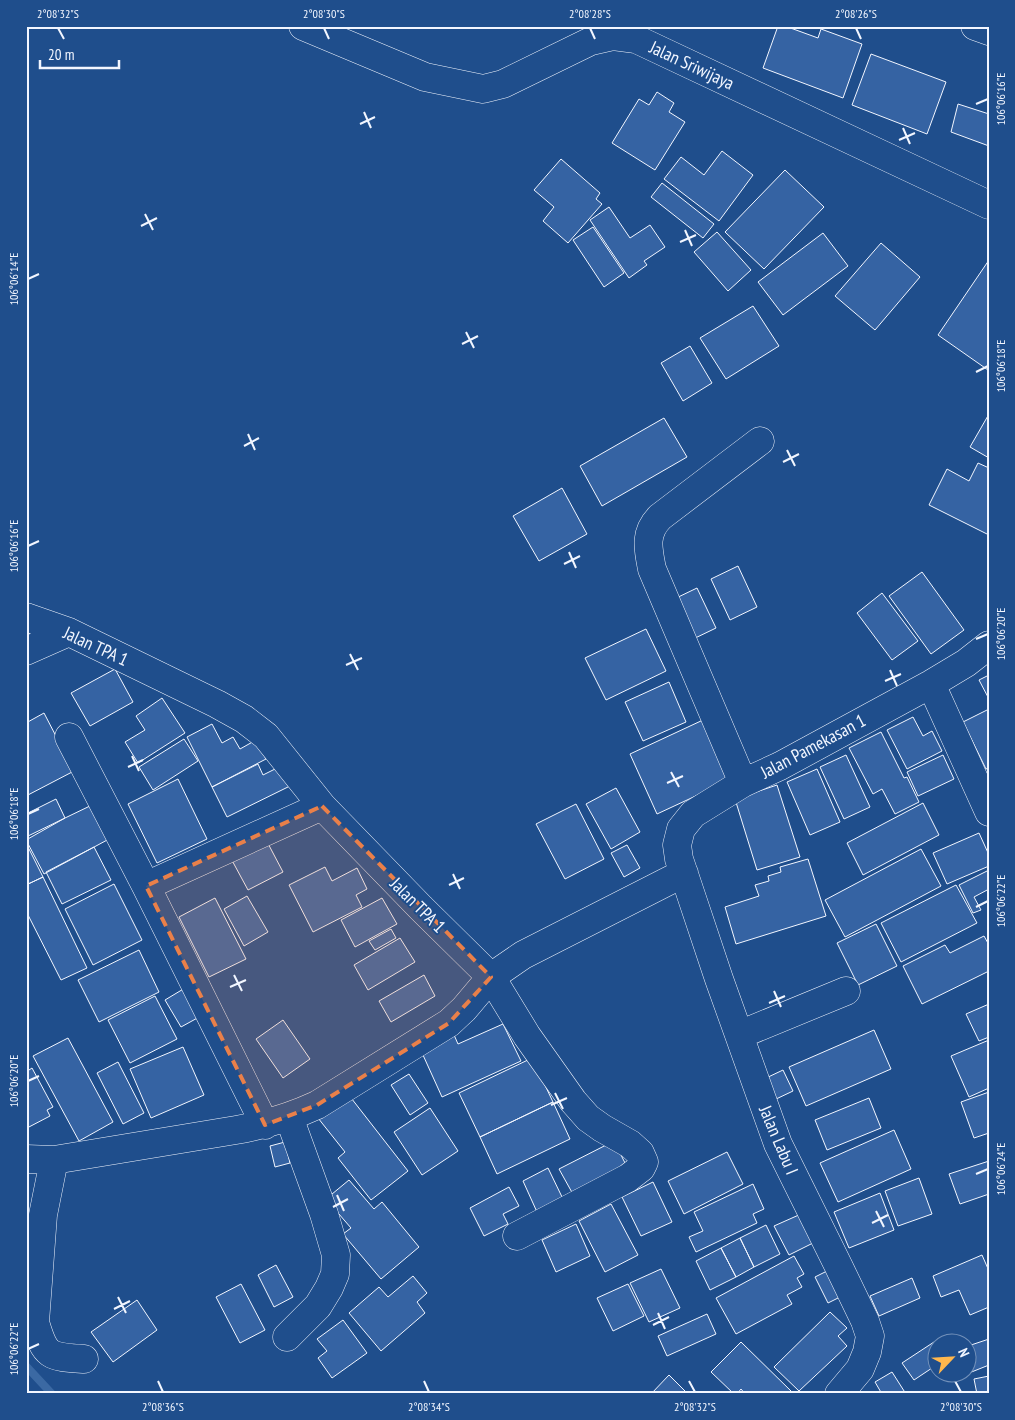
<svg xmlns="http://www.w3.org/2000/svg" width="1015" height="1420" font-family="'PT Sans Narrow',sans-serif">
<style>
.lines{fill:none;stroke-linecap:round;stroke-linejoin:round}
.stream{stroke:#3b69a3;stroke-width:8}
.building{fill:#3563a3;stroke:#f2f6ff}
.minor-casing{stroke:#f2f6ff;stroke-width:29}
.minor{stroke:#1f4e8c;stroke-width:28}
.marked{fill:#ea8049;fill-opacity:0.2;stroke:#ea8049;stroke-width:4;stroke-dasharray:10 6;stroke-linejoin:round}
.ticks{fill:none;stroke:#f2f6ff;stroke-width:2}
.labels{text-anchor:middle;dominant-baseline:central;stroke-width:4;stroke-linejoin:round;paint-order:stroke}
.street-label{font-size:18px;fill:#f2f6ff;stroke:#1f4e8c}
.neatline{fill:none;stroke:#f2f6ff;stroke-width:2}
.ticks-label{font-size:12px;text-anchor:middle;fill:#f2f6ff}
</style>
<rect width="100%" height="100%" fill="#1f4e8c"/>
<g class="lines">
<path class="stream" d="M26 1366 52 1394"/>
</g>
<path class="building" d="M778 26H785L818 38 821 29 862 44 843 98 763 68Z
M871 54 946 82 927 134 852 105Z
M657 92 674 103 669 112 685 122 655 170 612 143 639 99 649 105Z
M958 104 989 114V146L951 132Z
M722 151 753 175 719 221 664 179 681 157 704 175Z
M561 159 600 193 596 199 602 204 568 243 543 221 554 207 534 190Z
M785 170 824 207 764 269 725 232Z
M662 183 714 224 703 238 651 197Z
M609 207 630 238 650 225 665 247 644 261 647 265 629 278 590 220Z
M593 227 624 273 604 287 573 240Z
M717 232 751 270 728 291 694 252Z
M823 233 848 266 783 315 758 282Z
M881 243 920 277 875 330 835 296Z
M989 260V369L988 370 938 335Z
M753 306 779 346 726 379 700 338Z
M690 346 712 383 683 401 661 363Z
M989 414V458L970 447Z
M664 418 687 457 602 506 580 466Z
M978 463 989 468V535L929 505 947 469 969 481Z
M562 488 587 534 539 561 513 516Z
M738 566 757 607 730 620 711 579Z
M922 572 964 630 931 654 889 596Z
M697 588 716 628 689 641 670 601Z
M882 593 918 641 892 660 857 613Z
M646 629 666 671 606 700 585 658Z
M115 669 133 702 90 726 71 693Z
M989 675V699L979 680Z
M669 682 686 722 643 741 625 702Z
M162 698 185 733 138 763 125 742 145 730 136 716Z
M989 709V768L986 769 963 722Z
M44 713 74 771 26 796V723Z
M913 717 923 736 932 731 942 751 907 769 887 730Z
M703 720 730 780 657 814 630 754Z
M212 724 222 743 233 737 240 749 256 740 266 759 212 787 187 737Z
M881 732 904 778 907 777 919 802 895 814 882 789 873 794 849 748Z
M184 739 198 761 153 790 139 767Z
M846 755 870 807 844 819 820 767Z
M943 755 954 779 918 796 907 772Z
M258 764 263 775 283 765 292 785 227 817 212 787Z
M817 769 840 822 810 835 787 782Z
M178 779 207 839 157 863 128 804Z
M777 785 800 857 757 870 735 799Z
M616 788 640 832 611 849 586 804Z
M56 799 65 818 26 837V814Z
M923 803 939 835 863 875 847 843Z
M576 804 604 859 565 879 536 824Z
M92 805 109 839 44 874 26 840 65 818Z
M979 833 989 855V866L947 884 933 853Z
M263 834 283 872 248 890 228 853Z
M26 843 43 877 26 885Z
M627 845 640 868 624 877 611 853Z
M94 847 111 880 62 904 46 872Z
M921 849 941 886 845 937 825 900Z
M808 859 826 916 736 944 725 907 759 896 755 885 769 881 768 876 781 872 780 867Z
M325 867 332 881 357 868 367 889 356 895 362 907 313 932 289 885Z
M989 870V889L974 897 981 910 973 913 959 885Z
M43 877 87 968 61 980 26 911V885Z
M114 884 142 940 93 965 65 909Z
M956 885 977 923 901 962 881 923Z
M247 896 268 932 244 946 224 909Z
M215 898 246 959 209 977 179 917Z
M382 898 397 924 355 947 341 920Z
M876 924 897 966 858 985 837 943Z
M391 929 396 938 375 950 369 941Z
M984 936 989 945V971L922 1004 903 966 945 945 950 953Z
M400 938 415 962 368 990 354 965Z
M139 950 159 992 99 1022 78 980Z
M424 975 435 996 391 1022 379 1001Z
M185 988 201 1016 181 1027 165 1000Z
M155 996 177 1039 130 1063 108 1020Z
M989 1004V1037L979 1041 966 1014Z
M283 1020 310 1059 283 1078 256 1039Z
M503 1024 521 1061 442 1097 418 1044 451 1028 458 1044Z
M874 1030 891 1069 806 1106 789 1067Z
M68 1038 113 1122 79 1141 33 1056Z
M989 1040V1088L969 1097 951 1056Z
M183 1047 204 1095 151 1118 130 1069Z
M532 1058 553 1102 480 1137 459 1093Z
M118 1062 144 1113 123 1124 97 1073Z
M32 1068 53 1107 47 1110 50 1116 27 1128 26 1072Z
M783 1070 793 1091 774 1100 764 1079Z
M409 1074 428 1103 410 1115 391 1085Z
M989 1092V1133L974 1138 961 1102Z
M348 1094 408 1171 371 1200 338 1158 345 1152 318 1118Z
M869 1098 881 1128 827 1150 815 1120Z
M553 1102 570 1139 497 1174 480 1137Z
M430 1108 458 1151 422 1175 394 1132Z
M894 1130 911 1169 838 1202 820 1163Z
M614 1141 628 1169 574 1196 559 1169Z
M285 1142 290 1163 275 1167 270 1146Z
M727 1152 743 1184 684 1214 668 1181Z
M989 1161V1194L960 1204 949 1174Z
M548 1168 563 1199 537 1212 523 1181Z
M919 1178 932 1214 898 1226 885 1191Z
M349 1180 374 1209 382 1202 419 1247 381 1279 343 1234 351 1228 326 1199Z
M653 1182 672 1222 641 1236 622 1197Z
M753 1184 764 1209 753 1214 757 1223 696 1252 689 1237 703 1231 694 1212Z
M509 1187 519 1206 503 1214 508 1224 484 1236 470 1208Z
M880 1193 894 1230 849 1248 834 1212Z
M611 1204 638 1255 605 1272 579 1221Z
M801 1214 815 1242 789 1255 774 1226Z
M576 1224 590 1256 556 1272 542 1240Z
M766 1225 780 1254 754 1267 740 1238Z
M740 1238 754 1267 736 1277 721 1248Z
M721 1248 736 1277 710 1290 696 1261Z
M982 1255 989 1271V1307L970 1315 959 1290 941 1297 933 1276Z
M794 1256 804 1274 797 1278 802 1287 787 1295 792 1304 736 1334 716 1298Z
M276 1265 293 1297 274 1307 258 1275Z
M661 1269 680 1308 649 1322 630 1283Z
M829 1270 842 1296 828 1303 815 1277Z
M413 1276 427 1293 417 1302 425 1313 381 1351 349 1313 379 1287 388 1297Z
M912 1278 920 1298 879 1316 870 1296Z
M241 1284 265 1330 240 1343 216 1297Z
M628 1284 644 1316 613 1331 597 1298Z
M137 1300 157 1330 113 1362 91 1332Z
M830 1312 847 1328 838 1336 847 1346 799 1391 774 1367Z
M707 1314 716 1334 667 1356 658 1336Z
M343 1320 367 1353 332 1378 318 1358 327 1351 317 1339Z
M989 1339V1365L969 1373 968 1367V1346Z
M741 1342 791 1391 788 1394H745L741 1389 737 1394H734L711 1372Z
M934 1342 938 1347V1364L914 1380 902 1363Z
M892 1372 906 1394H882L875 1382Z
M669 1375 688 1394H651Z
M989 1376V1394H977L974 1379Z"/>
<g class="lines">
<defs>
<path id="minor" d="M303 26 425 77 483 89 503 84 591 41 613 36 636 39 989 205
M975 26 989 31
M26 617 69 632 217 704 244 719 266 736 322 806 421 908 491 977 527 1036 573 1101 588 1118 602 1128 630 1144 640 1153 644 1162 641 1168 628 1178 517 1236
M26 651 69 632
M931 684 989 812
M69 737 146 886 265 1125
M743 783 652 569C648 549 644 533 660 517L760 441
M146 886 322 806
M739 1035 846 991
M26 1159 54 1160 236 1130C264 1125 291 1117 317 1105L449 1023 464 1009 491 977 523 955 684 873
M54 1160 43 1215 35 1322C45 1357 49 1357 84 1359
M287 1337 318 1306 329 1288 335 1274 336 1255 324 1214 289 1117
M839 1394 860 1369 867 1352 870 1336 865 1321 838 1265 778 1144 719 979 679 859 677 845 681 829 693 814 743 783 780 766 931 684 966 663 989 645"/>
</defs>
<use href="#minor" class="minor-casing"/>
<use href="#minor" class="minor"/>
</g>
<path class="marked" d="M322 806 491 977 449 1023 317 1105 265 1125 146 886Z"/>
<path class="ticks" d="M58 28 64 39M324 28 329 39M590 28 595 39M856 28 861 39M976 104 988 99M364 112 371 128M360 124 375 117M903 128 910 144M899 140 915 133M145 214 153 230M141 226 157 218M685 230 692 246M680 242 696 235M28 279 39 274M466 332 474 348M462 344 478 336M976 372 988 366M248 434 255 450M244 446 259 438M787 450 795 466M783 462 799 454M28 546 39 541M569 552 576 568M564 564 580 556M976 639 988 634M350 654 358 670M346 665 362 658M890 670 897 686M885 681 901 674M132 756 139 771M128 767 143 760M671 772 679 787M667 783 683 776M28 814 39 809M453 874 460 889M449 885 464 878M976 907 988 901M234 975 242 991M230 987 246 980M774 991 781 1007M769 1003 785 996M28 1081 39 1076M555 1093 563 1109M551 1105 567 1098M976 1174 988 1169M337 1195 344 1211M333 1207 348 1199M876 1211 884 1227M872 1223 888 1215M118 1297 126 1313M114 1309 130 1301M658 1313 665 1329M653 1325 669 1317M28 1349 39 1344M158 1381 163 1392M424 1381 429 1392M689 1381 695 1392M955 1381 961 1392"/>
<g class="labels">
<g class="street-label">
<text transform="translate(692 65) rotate(25)">Jalan Sriwijaya</text>
<text transform="translate(96 646) rotate(25)">Jalan TPA 1</text>
<text transform="translate(813 746) rotate(-28)">Jalan Pamekasan 1</text>
<text transform="translate(418 905) rotate(45)">Jalan TPA 1</text>
<text transform="translate(779 1140) rotate(67)">Jalan Labu I</text>
</g>
</g>
<rect width="1015" height="1420" fill="none" stroke="#1f4e8c" stroke-width="55"/>
<g transform="translate(952 1358) rotate(65)"><circle r="24" fill="#1f4e8c" stroke="#7391ba"/>
<path d="M0-4L9 19L0 12L-9 19Z" fill="#ffb74d"/>
<text y="-8" font-size="14" font-weight="bold" text-anchor="middle" fill="#f2f6ff">N</text>
</g>
<path d="M40 60v8h79v-8" fill="none" stroke="#f2f6ff" stroke-width="2.5"/>
<text x="48" y="60" font-size="15" fill="#f2f6ff" stroke="#1f4e8c" stroke-width="4" paint-order="stroke">20 m</text>
<rect x="28" y="28" width="960" height="1364" class="neatline"/>
<g class="ticks-label">
<text x="58" y="18">2°08'32"S</text>
<text x="324" y="18">2°08'30"S</text>
<text x="590" y="18">2°08'28"S</text>
<text x="856" y="18">2°08'26"S</text>
<text transform="translate(1001 99) rotate(-90)" y="4">106°06'16"E</text>
<text transform="translate(14 279) rotate(-90)" y="4">106°06'14"E</text>
<text transform="translate(1001 366) rotate(-90)" y="4">106°06'18"E</text>
<text transform="translate(14 546) rotate(-90)" y="4">106°06'16"E</text>
<text transform="translate(1001 634) rotate(-90)" y="4">106°06'20"E</text>
<text transform="translate(14 814) rotate(-90)" y="4">106°06'18"E</text>
<text transform="translate(1001 901) rotate(-90)" y="4">106°06'22"E</text>
<text transform="translate(14 1081) rotate(-90)" y="4">106°06'20"E</text>
<text transform="translate(1001 1169) rotate(-90)" y="4">106°06'24"E</text>
<text transform="translate(14 1349) rotate(-90)" y="4">106°06'22"E</text>
<text x="163" y="1411">2°08'36"S</text>
<text x="429" y="1411">2°08'34"S</text>
<text x="695" y="1411">2°08'32"S</text>
<text x="961" y="1411">2°08'30"S</text>
</g>
</svg>
